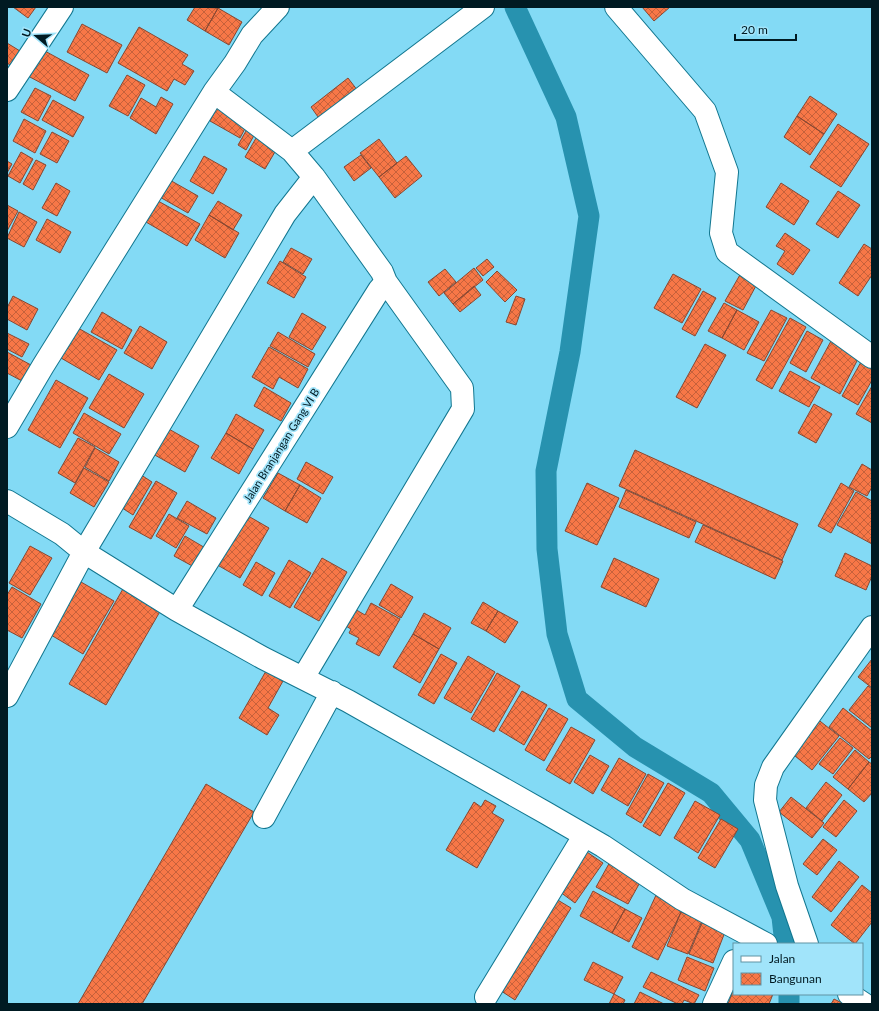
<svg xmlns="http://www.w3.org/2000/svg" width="879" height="1011" font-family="Lato,sans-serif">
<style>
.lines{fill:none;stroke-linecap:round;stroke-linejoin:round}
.canal{stroke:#2792af;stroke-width:21}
.building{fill:url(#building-cross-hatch);stroke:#874832}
.minor-casing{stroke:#127790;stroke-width:24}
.minor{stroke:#fff;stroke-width:22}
.labels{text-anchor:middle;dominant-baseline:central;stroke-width:3.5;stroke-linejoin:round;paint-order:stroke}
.street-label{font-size:11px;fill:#001a22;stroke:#a1e4fa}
</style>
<defs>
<pattern id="building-cross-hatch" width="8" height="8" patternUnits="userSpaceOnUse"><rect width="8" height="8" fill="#f77747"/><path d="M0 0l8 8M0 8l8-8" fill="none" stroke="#c6613b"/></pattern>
</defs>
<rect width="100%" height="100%" fill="#83daf5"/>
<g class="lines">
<path class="canal" d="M515 7 566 117 589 216 570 352 546 471 547 549 557 634 577 699 635 747 711 793 750 840 782 917 785 944
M789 1004V994"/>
</g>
<path class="building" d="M13 7H36L28 18Z
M195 7 218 8 205 31 187 20Z
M642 7H670L654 21Z
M218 8 242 22 229 45 205 31Z
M82 24 122 45 107 73 67 52Z
M139 27 188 55 182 64 194 71 185 85 174 79 167 91 118 63Z
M7 43 20 51 10 65 7 63Z
M43 50 89 75 75 101 28 76Z
M127 75 145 85 128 116 109 106Z
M348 78 361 95 323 124 311 107Z
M35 88 51 96 38 121 21 112Z
M810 96 837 114 824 134 797 116Z
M161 97 173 104 156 134 130 118 141 98 156 107Z
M53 100 84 117 73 137 42 120Z
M219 104 249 121 240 138 210 121Z
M797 116 824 134 810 155 784 137Z
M24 119 46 131 35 153 13 141Z
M250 124 258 128 246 150 238 145Z
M838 124 869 144 841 187 810 167Z
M52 132 69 141 57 163 40 154Z
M259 133 279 145 265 169 245 157Z
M379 139 397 163 379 177 360 153Z
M21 152 33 159 20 183 8 176Z
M361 155 371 168 354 181 344 167Z
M204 156 227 169 213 194 190 181Z
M406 156 422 176 395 198 379 177Z
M36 160 46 165 33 190 23 184Z
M7 161 12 164 7 173Z
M168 179 198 196 188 213 158 196Z
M56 183 70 191 57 216 42 208Z
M781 183 809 201 794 225 766 207Z
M838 191 860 205 838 238 816 224Z
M158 201 200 224 187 246 146 222Z
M218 201 242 215 233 230 209 215Z
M7 205 18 211 7 231Z
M19 212 37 222 24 247 7 238Z
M209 215 239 233 225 258 195 240Z
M47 219 71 232 60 253 36 240Z
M785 233 810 250 793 275 777 264 785 251 776 246Z
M864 244 872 249V275L858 296 839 283Z
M291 248 312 259 303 274 283 262Z
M487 259 494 267 483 276 476 268Z
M280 261 306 277 294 298 267 283Z
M474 268 483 280 453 304 444 293Z
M445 269 456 282 439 296 428 282Z
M497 271 517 290 505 302 486 282Z
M741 273 758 282 743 310 725 301Z
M673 274 701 289 682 323 654 308Z
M474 286 481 295 460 312 453 304Z
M703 291 716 298 695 336 682 329Z
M13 296 38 309 27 330 7 319V308Z
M516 296 525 299 516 325 506 322Z
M724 303 737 310 722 338 708 331Z
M737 310 759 322 744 350 722 338Z
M771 310 787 318 764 361 747 353Z
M102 312 132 330 122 349 91 332Z
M302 313 326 327 312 350 289 337Z
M790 318 806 327 772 389 756 380Z
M140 326 167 342 152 369 124 353Z
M78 328 117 350 99 380 61 358Z
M807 331 823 340 806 372 790 363Z
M278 332 315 354 308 367 270 346Z
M7 333 29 344 22 357 7 349Z
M831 341 859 357 840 394 811 378Z
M705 344 726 355 697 408 676 397Z
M269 347 308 369 298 388 279 377 273 389 252 377Z
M7 352 31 365 22 381 7 373Z
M861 362 872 368V380L858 405 842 396Z
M790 371 820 387 809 407 779 391Z
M109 374 144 394 124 428 89 408Z
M56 380 88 398 60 448 28 430Z
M872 386V423L856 414Z
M264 387 291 403 281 421 254 406Z
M814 404 832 414 816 443 798 433Z
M84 413 121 434 109 454 73 433Z
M236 414 264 430 253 449 226 433Z
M167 428 199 446 185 472 153 454Z
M226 433 253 449 239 474 211 458Z
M78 438 95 447 75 483 58 473Z
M95 448 119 462 109 481 85 467Z
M635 450 798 524 782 560 619 486Z
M306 462 333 477 323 494 297 479Z
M862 464 872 470V487L867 496 849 487Z
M84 468 109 482 94 507 70 493Z
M135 471 152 482 133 515 116 504Z
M278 473 300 485 285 511 263 498Z
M156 481 177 493 151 539 129 527Z
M587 483 619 498 597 545 565 531Z
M841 483 854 491 831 533 818 526Z
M300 485 321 498 307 523 285 511Z
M626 490 696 522 689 538 619 507Z
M856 492 872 501V544L837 525Z
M187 501 216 518 207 534 177 518Z
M243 513 269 528 240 578 214 563Z
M169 514 189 526 176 548 156 536Z
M703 525 783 561 775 579 695 542Z
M185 536 207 549 196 568 174 556Z
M30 546 52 558 30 595 9 583Z
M845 553 872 566V576L866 590 835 576Z
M322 558 347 572 319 621 294 607Z
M614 558 659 579 646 607 601 587Z
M289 560 311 573 290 608 269 596Z
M256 562 275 573 262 596 243 585Z
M81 582 114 601 83 654 51 635Z
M391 584 413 597 401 618 379 605Z
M12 587 41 604 22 638 7 630V595Z
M124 587 162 608 106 705 69 684Z
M483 602 498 611 486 631 471 623Z
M371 603 400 619 379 656 356 644 359 638 349 633 351 629 344 625 353 608 365 615Z
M498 611 518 622 505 643 486 631Z
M424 613 451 628 439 649 413 634Z
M413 634 439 649 420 683 393 667Z
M441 654 457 663 434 704 418 695Z
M468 656 495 672 471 713 444 698Z
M872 659V688L858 677Z
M266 671 283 681 268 708 279 715 267 735 239 718Z
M497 673 520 686 494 732 471 719Z
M868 686 872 689V728L849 710Z
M522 691 547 705 524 745 499 730Z
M549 708 568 719 544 761 525 750Z
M843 708 872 731V756L869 759 829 727Z
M816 718 839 736 812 770 789 751Z
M571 727 595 740 570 784 546 770Z
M840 738 853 748 833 774 819 764Z
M855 750 869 762 848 789 833 777Z
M590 755 609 766 593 794 574 782Z
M619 758 646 774 628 806 601 790Z
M869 762 872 764V793L864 802 848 789Z
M648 774 664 783 641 823 626 814Z
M826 782 842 795 822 821 806 808Z
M668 783 685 793 660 836 643 826Z
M206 784 254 812 142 1004H78Z
M791 797 824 823 812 838 779 812Z
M485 800 496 806 492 813 504 820 477 868 446 850 474 802 481 807Z
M844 800 857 811 836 837 823 827Z
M695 801 720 815 698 853 674 838Z
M721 819 738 829 715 868 698 858Z
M823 839 837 850 817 875 803 864Z
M584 850 603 863 575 903 556 889Z
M611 860 643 877 628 904 596 887Z
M839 861 859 877 831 912 812 897Z
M862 885 872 893V922L855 944 831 925Z
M593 891 625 909 612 933 580 916Z
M657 893 684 906 658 960 632 947Z
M551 896 571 908 515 1000 495 987Z
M625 909 642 918 629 942 612 933Z
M681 912 702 921 688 954 667 946Z
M702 923 725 932 713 963 689 954Z
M687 957 714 968 705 991 678 980Z
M593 962 623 977 614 994 584 980Z
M651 972 699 995 694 1004 684 1000 682 1004H678L643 987Z
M734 988V994H773L769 1004H728Z
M640 992 664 1004H634Z
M614 994 625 1000 623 1004H609Z
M834 999 844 1004H831Z"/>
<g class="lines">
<defs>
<path id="minor" d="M616 7 705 111 727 172 721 233 727 252 872 357
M7 90 62 7
M214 92 292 151 314 177 382 272 386 282 462 388 463 409 303 678
M292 151 483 7
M7 427 43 366 214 92 235 63 252 35 278 7
M7 501 62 534 84 552 177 610 263 658 348 701 546 813 603 846 682 899 766 944
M177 610 379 290 386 282
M7 696 84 552 285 214 314 177
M264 817 332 692
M807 944 787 886 765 800 766 785 773 767 872 627
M849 994 864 1004
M486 997 584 836
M714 1004 734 961"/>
</defs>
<use href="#minor" class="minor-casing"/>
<use href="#minor" class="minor"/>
</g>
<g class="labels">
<g class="street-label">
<text transform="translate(281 445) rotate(-58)">Jalan Branjangan Gang VI B</text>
</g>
</g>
<rect width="879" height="1011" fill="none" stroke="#001a22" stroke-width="16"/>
<rect x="733" y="943" width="130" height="52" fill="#a1e4fa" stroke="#6193a4"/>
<rect x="741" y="956" width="20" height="6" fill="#ffffff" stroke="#6193a4"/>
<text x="769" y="963" font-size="12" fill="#001a22">Jalan</text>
<rect x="741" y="973" width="20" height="12" fill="url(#building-cross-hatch)" stroke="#6193a4"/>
<text x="769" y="983" font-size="12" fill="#001a22">Bangunan</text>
<g transform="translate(36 36) rotate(289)" stroke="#a1e4fa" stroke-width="3" paint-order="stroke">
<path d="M0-3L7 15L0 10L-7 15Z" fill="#001a22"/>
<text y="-6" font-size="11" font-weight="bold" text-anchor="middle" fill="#001a22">U</text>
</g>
<path d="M735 34v6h61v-6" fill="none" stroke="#001a22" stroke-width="2"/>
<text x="741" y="34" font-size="12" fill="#001a22" stroke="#a1e4fa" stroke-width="3" paint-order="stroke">20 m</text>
</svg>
